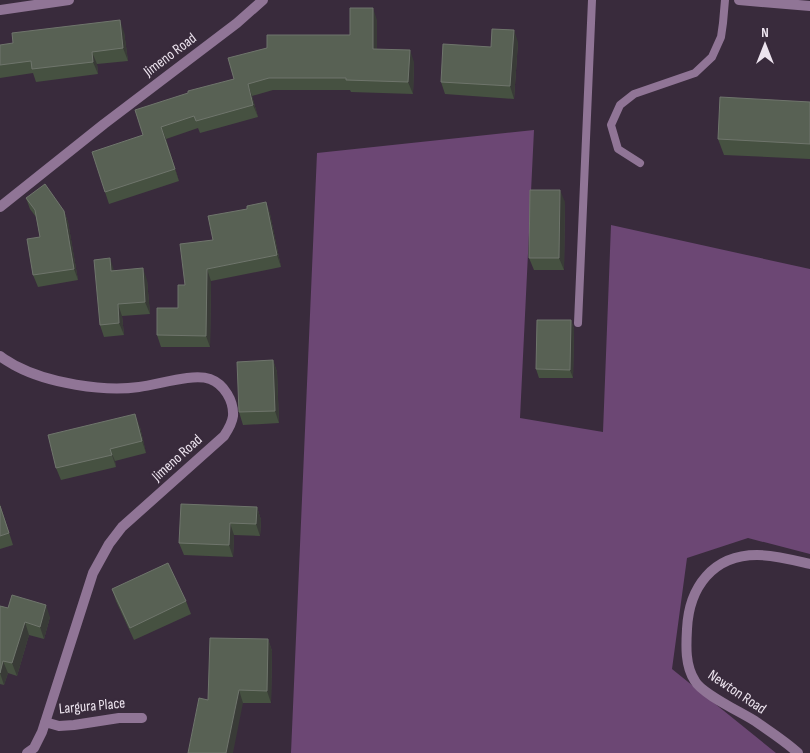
<svg xmlns="http://www.w3.org/2000/svg" width="810" height="753" font-family="'Sofia Sans Condensed',sans-serif">
<style>
.green{fill:#6c4774}
.lines{fill:none;stroke-linecap:round;stroke-linejoin:round}
.service{stroke:#907596;stroke-width:8}
.minor{stroke:#907596;stroke-width:10}
.tertiary{stroke:#907596;stroke-width:10}
.wall{fill:#465141}
.shaded-wall{fill:#393b37}
.building{fill:#586154;stroke:#6f756c}
.labels{text-anchor:middle;dominant-baseline:central;stroke-width:4.5;stroke-linejoin:round;paint-order:stroke}
.street-label{font-size:15px;fill:#ede4ef;stroke:#392b3c}
</style>
<rect width="100%" height="100%" fill="#392b3c"/>
<path class="green" d="M534 130 520 418 603 432 611 225 810 269V554L748 538 687 558 672 669 776 753H291L317 153Z"/>
<g class="lines">
<path class="service" d="M640 163 618 149 611 125 620 105 634 94 695 73 712 57 721 37 723 23 725 0
M578 323 592 0"/>
<path class="minor" d="M0 207 104 124 237 23 263 0
M0 356C5 360 11 363 16 366 48 383 103 392 139 387 158 385 192 373 210 379 224 384 234 401 233 416 232 424 228 430 224 436L122 527 109 544 93 573 42 732 34 748 27 753
M45 722 59 726 74 725 119 718H142
M798 753C785 741 769 731 755 721 741 712 702 694 695 681 685 666 686 646 687 629 689 587 713 555 757 555 775 555 793 560 810 564"/>
<path class="tertiary" d="M739 0 810 6
M0 10 69 0"/>
</g>
<path class="wall" d="M377 20V49L414 62 413 94 351 92 350 90H273L252 96 258 117 200 133 198 128 166 139 179 181 109 204 105 192 143 135 234 79 350 35Z
M124 32 128 61 97 64 98 74 36 82 33 73 0 78V45Z
M518 42 514 99 445 94 441 82 491 47Z
M810 102V159L724 155 718 139Z
M26 198 64 211 68 222 78 280 38 287 33 275 40 237 36 217 30 209Z
M266 202 270 214 281 267 211 281 210 347H161L157 335 178 308 185 285 213 240 247 209Z
M565 202 564 270H534L529 258Z
M114 271 147 280 150 314 122 316 124 335 104 337 100 325Z
M571 320 574 329 573 378H539L536 369Z
M273 360 277 372 279 423 243 425 239 412Z
M140 427 146 453 115 461 116 467 61 480 56 468Z
M0 504 13 545 0 549Z
M257 507 261 520 260 536 234 535 233 557 184 555 179 543Z
M112 589 186 601 191 614 134 640 116 601Z
M0 606 8 608 50 617 44 639 29 635 17 676 8 673 4 685 0 684Z
M268 639 272 651 271 703H243L208 700Z"/>
<path class="shaded-wall" d="M373 8 377 20V61L373 49Z
M120 20 124 32 128 61 123 48Z
M514 30 518 42 514 99 510 86Z
M410 50 414 62 413 94 408 82Z
M92 52 97 64 98 74 93 62Z
M248 84 252 96 258 117 253 105Z
M161 127 166 139 179 181Z
M560 190 565 202 564 270 559 258Z
M266 202 270 214 281 267 277 255Z
M64 211 68 222 78 280 74 269Z
M110 258 114 270 115 283 111 271Z
M143 268 147 280 150 314 145 302Z
M207 269 211 281 210 347 206 336Z
M118 304 122 316 124 335 119 323Z
M571 320 574 329 573 378 570 370Z
M273 360 277 372 279 423 275 411Z
M135 414 140 427 146 453 142 441Z
M110 449 115 461 116 467Z
M257 507 261 520 260 536 256 524Z
M230 523 234 535 233 557 229 545Z
M46 605 50 617 44 639 40 627Z
M25 622 29 635 17 676 12 663Z
M268 639 272 651 271 703 267 691Z
M3 661 8 673 4 685 0 673Z
M239 690 243 703 233 753H226Z"/>
<path class="building" d="M350 8H373V49L410 50 408 82 346 80V78H269L248 84 253 105 196 121 194 116 161 127 175 169 105 192 92 152 143 135 135 110 188 93V91L234 79 228 58 267 48V35H350Z
M120 20 123 48 92 52 93 62 32 69 31 61 0 65V45L13 43 12 33Z
M492 29 514 30 510 86 441 82 443 44 491 47Z
M720 97 810 102V144L718 139Z
M45 184 64 211 74 269 33 275 27 239 40 237 35 210 26 198Z
M530 190H560L559 258H529Z
M266 202 277 255 207 269 206 336 157 335V308H178V285H185L180 244 213 240 208 216 247 209V206Z
M110 258 111 271 143 268 145 302 118 304 119 323 100 325 94 260Z
M537 320H571L570 370 536 369Z
M273 360 275 411 239 412 237 362Z
M135 414 142 441 110 449 112 455 56 468 48 435Z
M181 504 257 507 256 524 230 523 229 545 179 543Z
M0 506 9 533 0 536Z
M168 563 186 601 130 628 112 589Z
M12 595 46 605 40 627 25 622 12 663 3 661 0 673V606L8 608Z
M210 638 268 639 267 691 239 690 226 753H188L199 698 208 700Z"/>
<g class="labels">
<g class="street-label">
<text transform="translate(170 55) rotate(-37)">Jimeno Road</text>
<text transform="translate(177 458) rotate(-42)">Jimeno Road</text>
<text transform="translate(737 692) rotate(34)">Newton Road</text>
<text transform="translate(92 706) rotate(-5)">Largura Place</text>
</g>
</g>
<g transform="translate(765 45)" stroke="#392b3c" stroke-width="4" paint-order="stroke">
<path d="M0-4L9 19L0 12L-9 19Z" fill="#ede4ef"/>
<text y="-8" font-size="14" font-weight="bold" text-anchor="middle" fill="#ede4ef">N</text>
</g>
</svg>
